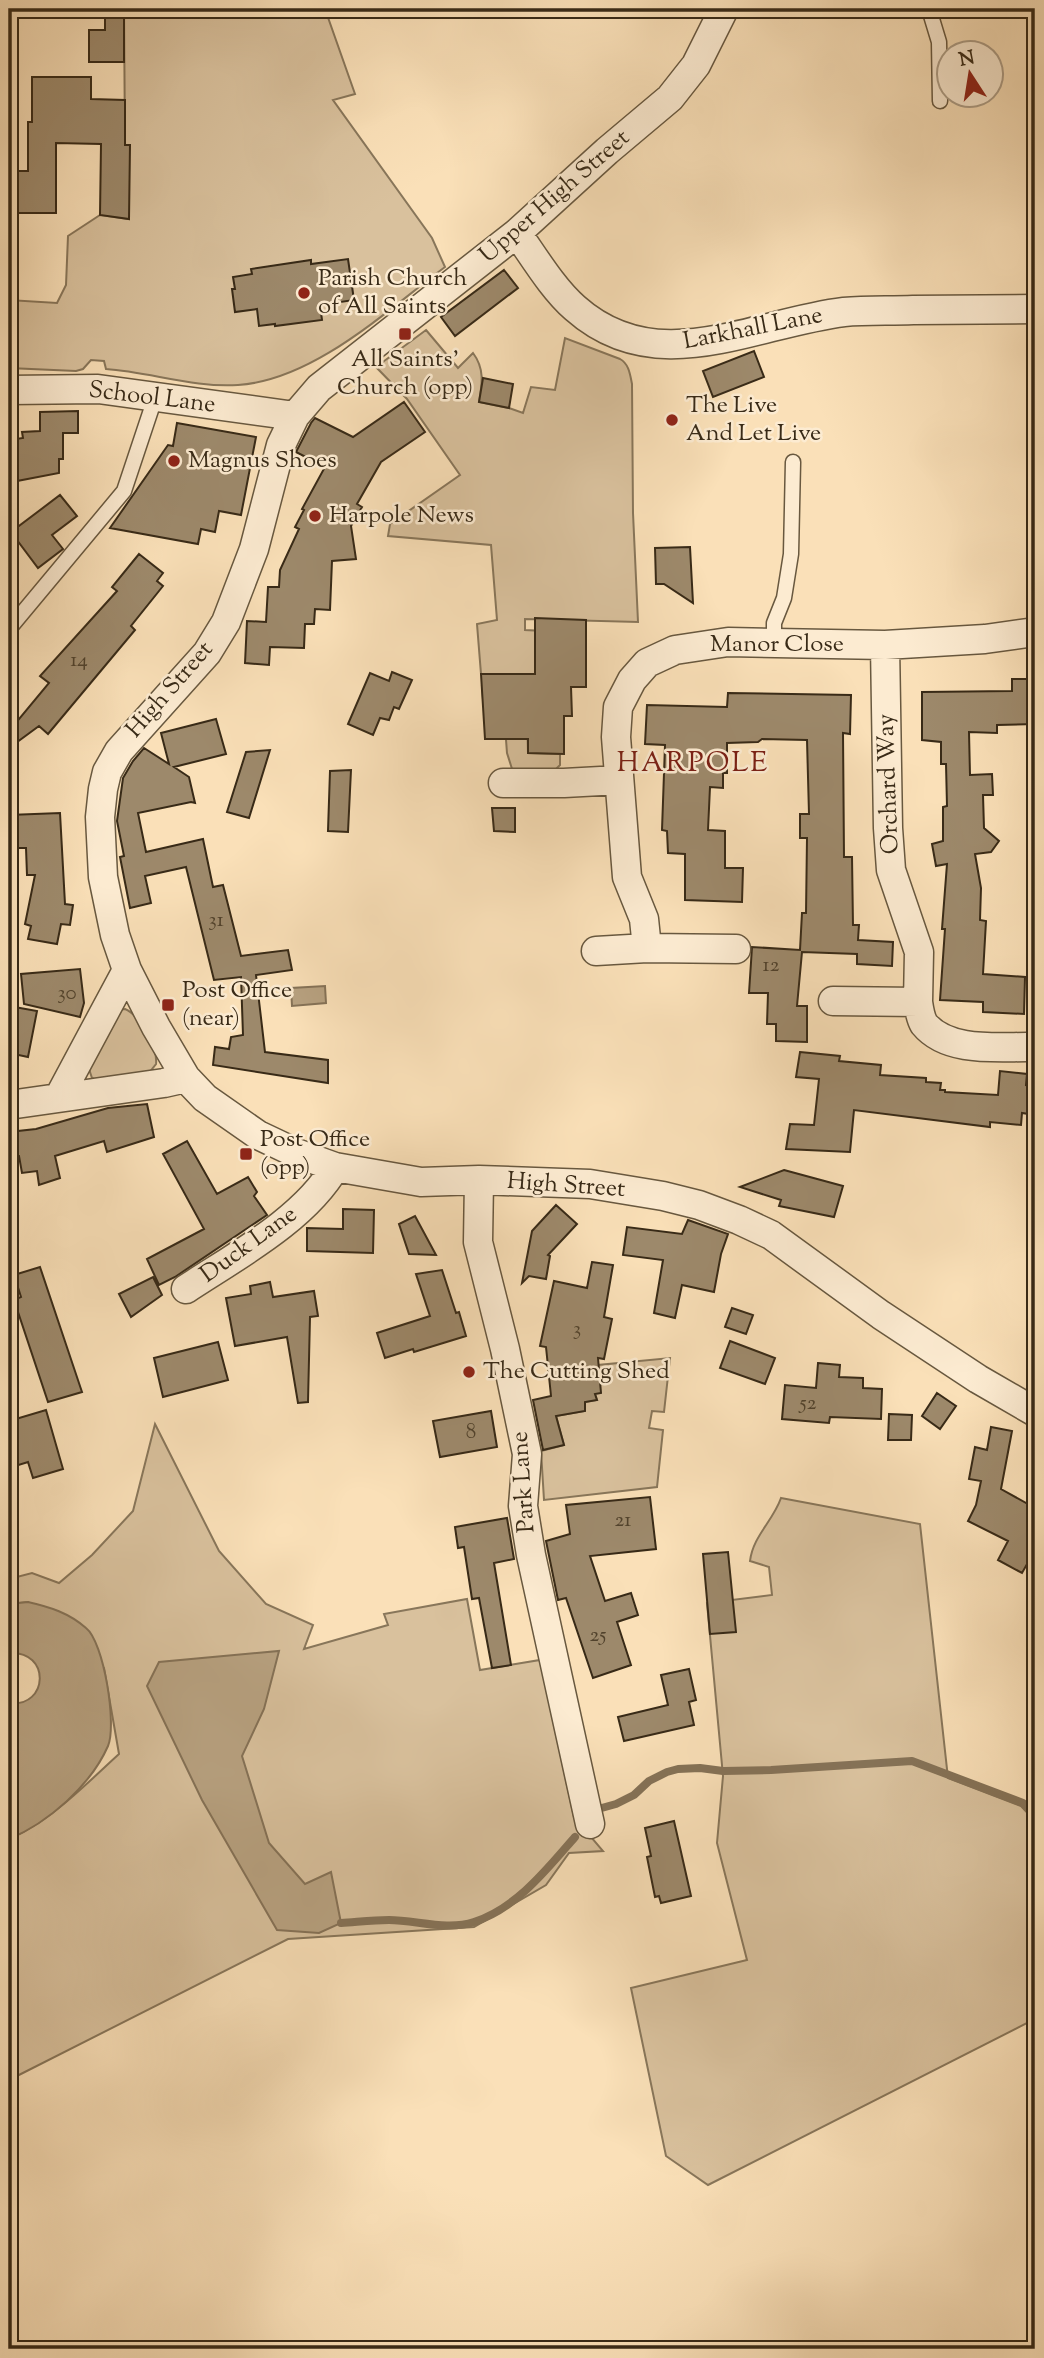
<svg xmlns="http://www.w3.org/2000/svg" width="1044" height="2358" font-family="'Sorts Mill Goudy',serif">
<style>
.green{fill:#d9c19d;stroke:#88765a;stroke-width:2}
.water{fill:#b8a281;stroke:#857257;stroke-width:2}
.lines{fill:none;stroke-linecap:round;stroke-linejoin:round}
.stream{stroke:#857257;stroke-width:8}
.building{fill:#9d896b;stroke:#382a17;stroke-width:2}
.lane-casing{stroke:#68583f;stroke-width:17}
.street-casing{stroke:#68583f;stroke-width:31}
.lane{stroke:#fcebd1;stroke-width:14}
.street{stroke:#fcebd1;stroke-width:28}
.poi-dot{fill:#8f2418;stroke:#fcebd1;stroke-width:2.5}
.labels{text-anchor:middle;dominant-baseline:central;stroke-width:5;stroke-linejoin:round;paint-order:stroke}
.number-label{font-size:21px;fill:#51422c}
.street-label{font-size:24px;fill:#382a17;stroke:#fcebd1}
.poi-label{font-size:24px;fill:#382a17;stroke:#fcebd1;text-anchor:start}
.quarter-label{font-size:28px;letter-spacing:2px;fill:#7a1f14;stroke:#fcebd1}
</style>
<rect width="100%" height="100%" fill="#fae0b8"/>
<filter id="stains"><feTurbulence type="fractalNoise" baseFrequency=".00286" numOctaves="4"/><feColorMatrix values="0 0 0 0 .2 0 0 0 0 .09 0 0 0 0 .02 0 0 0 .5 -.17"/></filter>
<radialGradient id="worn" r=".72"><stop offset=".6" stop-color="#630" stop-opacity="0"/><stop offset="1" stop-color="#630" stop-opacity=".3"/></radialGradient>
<path class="green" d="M124 9H325L355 94 333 100 432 238 445 267C386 311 314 380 238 385 194 388 150 372 106 369L104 361 91 360 83 369 76 371 9 368V300L57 303 66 285 68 236 100 215 129 219V145H125Z
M426 330 458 368 473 353C485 369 482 384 479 402L509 408 523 413 531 387 555 390 565 338 620 359C629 364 630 374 632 384L633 513 638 622 525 619V630L545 631 527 716 528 753 560 754V765L550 775 513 772 507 753 503 699H483L482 686H522V674H481L477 624 497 620 491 545 388 536 390 524 460 475 407 399 376 367Z
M125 1009C139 1014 158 1050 156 1064L148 1074 97 1080 92 1078 89 1069 119 1010Z
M670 1358 664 1412 652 1411 649 1428 663 1430 657 1487 544 1500 541 1451 564 1445 556 1416 585 1411V1402L597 1400 595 1394 598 1365Z
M155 1424 219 1551 266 1604 313 1625 304 1649 388 1625 384 1614 467 1599 480 1670 540 1660 574 1817 603 1851 569 1853 546 1885 474 1927 288 1939 9 2080V1839C51 1821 86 1784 119 1754L104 1668 28 1602 9 1604V1579L32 1573 59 1583 92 1555 133 1511Z
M781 1498 920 1524 948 1778 1021 1806 1035 1821V2019L708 2185 666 2156 631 1988 747 1960 717 1843 723 1776 707 1603 772 1595 769 1567 750 1561C753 1536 773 1521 781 1498Z"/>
<path class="water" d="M325 986 326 1003 292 1006 291 988Z
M28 1602C50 1607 69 1613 86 1628 104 1642 117 1725 108 1746 91 1785 48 1823 9 1839V1703C49 1708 51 1650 9 1653V1604Z
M279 1651 264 1709 242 1756 269 1843 305 1884 331 1872 341 1923 319 1933 277 1930 202 1800 147 1686 159 1662Z"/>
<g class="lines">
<path class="stream" d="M598 1809 616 1804 634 1795 649 1781 667 1772 678 1769 700 1768 723 1771 771 1770 912 1761 1023 1803 1035 1816
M341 1923C357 1922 373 1920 389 1920 416 1920 447 1931 474 1922 517 1908 547 1869 575 1837"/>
</g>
<path class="building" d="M105 9H124V62H89V30H105Z
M32 77H91V99L125 100V145H130L129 219 100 215 101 144 56 143V213H9V171H28V122H32Z
M348 259 354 300 320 305 322 320 275 326V324L259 326 257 309 235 312 232 289H235L233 277 252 274 251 269 311 260V264Z
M504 270 518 288 455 336 441 317Z
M754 351 764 377 713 397 703 371Z
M483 378 513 384 509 408 479 402Z
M404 402 425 432 381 462 357 504 362 507 351 526 356 559 332 561 330 610 315 609 314 624H305L304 648 270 647 269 665 245 663 247 621 266 622 268 587H279L280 570 299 529 295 527 304 510 302 509 325 467 296 452 311 423 315 418 353 437Z
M78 411V433H63V459H59V473L17 481 16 474 9 475V440L23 438 22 432 40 431V412Z
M177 423 256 437 241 515 219 511 215 532 201 529 198 544 110 528 168 445 173 446Z
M60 495 77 516 52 535 63 549 38 568 11 532Z
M690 547 693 603 664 584H656L655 548Z
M139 554 163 573 157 581 163 586 131 626 135 630 48 734 39 726 9 748V731L49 683 40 676 117 591 112 587Z
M535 618 586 620V687H571L572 716H564V754L528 753V739H485L481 674H535Z
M392 672 412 680 399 709 394 707 389 720 380 718 373 735 348 724 370 673 389 681Z
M1012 679H1035V724L997 725V733L969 732 970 775 992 774 993 795H983L984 828 999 841 991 852 975 854 981 888 980 920 986 921 983 974 1025 977 1024 1014 983 1012V1002L940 1000 945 929H942L947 864 936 866 932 844 943 841V807L947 806 946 764H941V742L922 740V692L1012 691Z
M728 693 851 695 850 734 843 733 844 857H852L853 925H859L858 940 893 942 892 966 857 964V954L802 952 797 1006H807V1042L776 1041V1024H767L768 993H749L752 947 800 950 802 913H806L807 838H800V814H809L807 740 762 739 758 742 727 743V773H723V788L710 787 708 830 725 831V868H743L742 902 685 900V854L668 853 667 831 662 830 665 745 645 744 647 705 727 707Z
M216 719 226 754 174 767 189 777 195 803 191 802 138 813 146 852 203 839 213 887 223 885 241 956 288 950 292 970 256 975 265 1052 328 1060V1083L213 1065 215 1047 229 1049 231 1037 243 1035 241 977 214 980 186 867 145 876 151 903 130 908 120 857 124 856 117 821 123 778 133 761 144 748 169 764 161 733Z
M270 750 249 818 227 812 246 752Z
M351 770 348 832 328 831 330 771Z
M492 808H515V832L494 831Z
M60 813 65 904 73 905 70 925 61 924 57 944 28 939 31 926 25 924 35 875H27L26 848H9V815Z
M80 969 84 1003 80 1017 24 1004 21 974Z
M9 1006 37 1011 28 1057 9 1053Z
M800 1052 840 1056 839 1061 881 1065 880 1075 926 1078V1082L941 1083 940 1090H945V1092L998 1095 1000 1071 1027 1074 1026 1085 1035 1086V1115L1022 1113 1021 1125 990 1122V1127L854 1110 850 1152 786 1149 790 1124 814 1125 819 1079 796 1077Z
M147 1104 154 1137 107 1152 104 1141 55 1156 60 1178 39 1185 37 1171 22 1173 19 1156 9 1157V1132L36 1129 108 1108Z
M187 1141 217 1194 248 1177 257 1192 254 1196 267 1215 175 1277 159 1285 147 1259 204 1229 163 1154Z
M784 1170 843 1186 834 1217 779 1206 781 1200 740 1187Z
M556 1205 577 1224 548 1255 550 1256 546 1279 529 1276 522 1283 532 1231Z
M343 1209 374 1210 373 1253 307 1251V1228L343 1229Z
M415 1216 436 1255 409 1254 399 1224Z
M688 1220 728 1234 721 1254 714 1292 682 1285 675 1318 654 1313 663 1260 623 1255 627 1227 682 1234Z
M592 1262 613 1265 604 1317 612 1319 604 1359 598 1358 601 1393 595 1394 597 1400 585 1402V1411L556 1416 564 1445 543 1450 533 1400 551 1396 546 1347 540 1346 554 1281 587 1288Z
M40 1267 82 1392 48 1402 14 1300 21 1297 14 1275Z
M442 1270 456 1313 459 1312 466 1336 414 1352 413 1349 385 1358 377 1333 430 1316 416 1274Z
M153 1277 162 1295 131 1317 119 1294Z
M270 1282 273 1297 314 1291 318 1316 310 1317 308 1402 298 1403 287 1337 235 1346 226 1298 251 1294 250 1286Z
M732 1308 753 1315 746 1334 725 1327Z
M730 1341 775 1358 765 1384 720 1368Z
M218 1342 228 1380 163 1397 154 1358Z
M818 1363 840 1365 839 1377 863 1378V1388L882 1389 881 1419 830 1417 829 1423 782 1419 785 1385 816 1388Z
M937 1393 956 1406 940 1429 922 1416Z
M46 1410 63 1469 33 1478 28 1462 9 1468V1421Z
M491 1411 497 1447 440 1457 433 1421Z
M889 1414 912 1415 911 1440H888Z
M991 1427 1012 1431 1001 1489 1035 1508V1550L1022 1573 998 1560 1008 1541 968 1521 976 1505 981 1481 969 1479 975 1447 987 1450Z
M650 1497 656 1549 590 1556 605 1601 631 1593 638 1615 617 1622 631 1665 593 1678 566 1598 558 1600 546 1541 570 1534 566 1505Z
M507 1518 514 1559 494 1563 511 1665 492 1668 479 1598 472 1599 464 1547 458 1548 455 1527Z
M728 1552 736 1632 710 1634 703 1554Z
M689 1669 696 1700 689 1702 694 1725 624 1741 618 1717 668 1705 661 1675Z
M674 1821 691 1896 661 1903 659 1896 655 1897 647 1857 651 1856 645 1828Z"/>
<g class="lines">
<defs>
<path id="lane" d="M929 9 939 42 940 101
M9 629 124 491 155 398
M774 644V623L784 598 791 554 793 462"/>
<path id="street" d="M724 9 696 65 670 98 607 151 517 233 319 388 295 416 281 445 254 549 226 622 207 653 119 751 107 772 103 789 100 817 103 877 115 935 127 970 156 1027 186 1078 205 1098 258 1135 296 1153 335 1167 421 1182 479 1180 590 1184 663 1196 699 1205 739 1220 771 1235 881 1315 978 1379 1035 1412
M517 233C534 257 553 289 575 308 657 381 753 323 844 312 867 310 890 311 913 310 954 310 995 309 1035 309
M9 390 98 389 295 416
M885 645 888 828 891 870 919 952 918 1002
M503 783H564L619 780
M647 948 644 919 627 877 616 737 618 707 632 680 647 663 675 650 728 642 885 645 985 639 1035 632
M596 951 647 948 736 949
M833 1001 918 1002C919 1009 921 1019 924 1024 947 1052 995 1047 1027 1047
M59 1097 127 970
M9 1105 164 1083 186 1078
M479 1180 478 1242 505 1349 527 1454 523 1506 531 1555 590 1824
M186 1289C236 1256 305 1219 335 1167"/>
</defs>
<use href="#lane" class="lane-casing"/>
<use href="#street" class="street-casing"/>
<use href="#lane" class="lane"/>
<use href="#street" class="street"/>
</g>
<g class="poi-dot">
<circle cx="304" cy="293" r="7"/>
<rect x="398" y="327" width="14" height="14" rx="3.5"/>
<circle cx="672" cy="420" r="7"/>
<circle cx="174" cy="461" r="7"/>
<circle cx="315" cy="516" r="7"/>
<rect x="161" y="998" width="14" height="14" rx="3.5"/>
<rect x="239" y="1147" width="14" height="14" rx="3.5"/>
<circle cx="469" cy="1372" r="7"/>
</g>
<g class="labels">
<g class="number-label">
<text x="79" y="661">14</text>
<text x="216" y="921">31</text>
<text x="771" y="966">12</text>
<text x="67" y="994">30</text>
<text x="577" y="1330">3</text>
<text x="808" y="1404">52</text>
<text x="471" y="1433">8</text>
<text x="623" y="1521">21</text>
<text x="598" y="1636">25</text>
</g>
<g class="street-label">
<text transform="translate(555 197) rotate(-41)">Upper High Street</text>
<text transform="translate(753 329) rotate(-11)">Larkhall Lane</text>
<text transform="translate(152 398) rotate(7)">School Lane</text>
<text x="777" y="645">Manor Close</text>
<text transform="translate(170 690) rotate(-49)">High Street</text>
<text transform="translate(889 784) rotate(-92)">Orchard Way</text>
<text transform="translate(566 1186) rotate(4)">High Street</text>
<text transform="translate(249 1245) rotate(-36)">Duck Lane</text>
<text transform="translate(524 1482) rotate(-94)">Park Lane</text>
</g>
<g class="poi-label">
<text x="318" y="279">Parish Church<tspan x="318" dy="28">of All Saints</tspan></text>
<text x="405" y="360" text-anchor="middle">All Saints'<tspan x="405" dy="28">Church (opp)</tspan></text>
<text x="686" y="406">The Live<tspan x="686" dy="28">And Let Live</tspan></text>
<text x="188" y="461">Magnus Shoes</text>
<text x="329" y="516">Harpole News</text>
<text x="182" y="991">Post Office<tspan x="182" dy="28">(near)</tspan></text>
<text x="260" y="1140">Post Office<tspan x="260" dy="28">(opp)</tspan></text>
<text x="483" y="1372">The Cutting Shed</text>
</g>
<g class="quarter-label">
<text x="693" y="764">HARPOLE</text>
</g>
</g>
<rect width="1044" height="2358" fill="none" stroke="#fae0b8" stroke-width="35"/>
<rect x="10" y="10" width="1023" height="2337" fill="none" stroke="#382a17" stroke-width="3.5"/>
<rect x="18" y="18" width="1009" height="2323" fill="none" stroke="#382a17" stroke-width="2"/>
<g transform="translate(970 74) rotate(348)"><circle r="33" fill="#fcebd1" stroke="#ae9e87" stroke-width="2"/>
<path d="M0-5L12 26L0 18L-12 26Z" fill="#8f2418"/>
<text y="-10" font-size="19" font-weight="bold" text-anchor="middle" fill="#382a17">N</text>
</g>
<rect width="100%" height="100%" filter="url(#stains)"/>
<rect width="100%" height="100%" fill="url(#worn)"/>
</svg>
